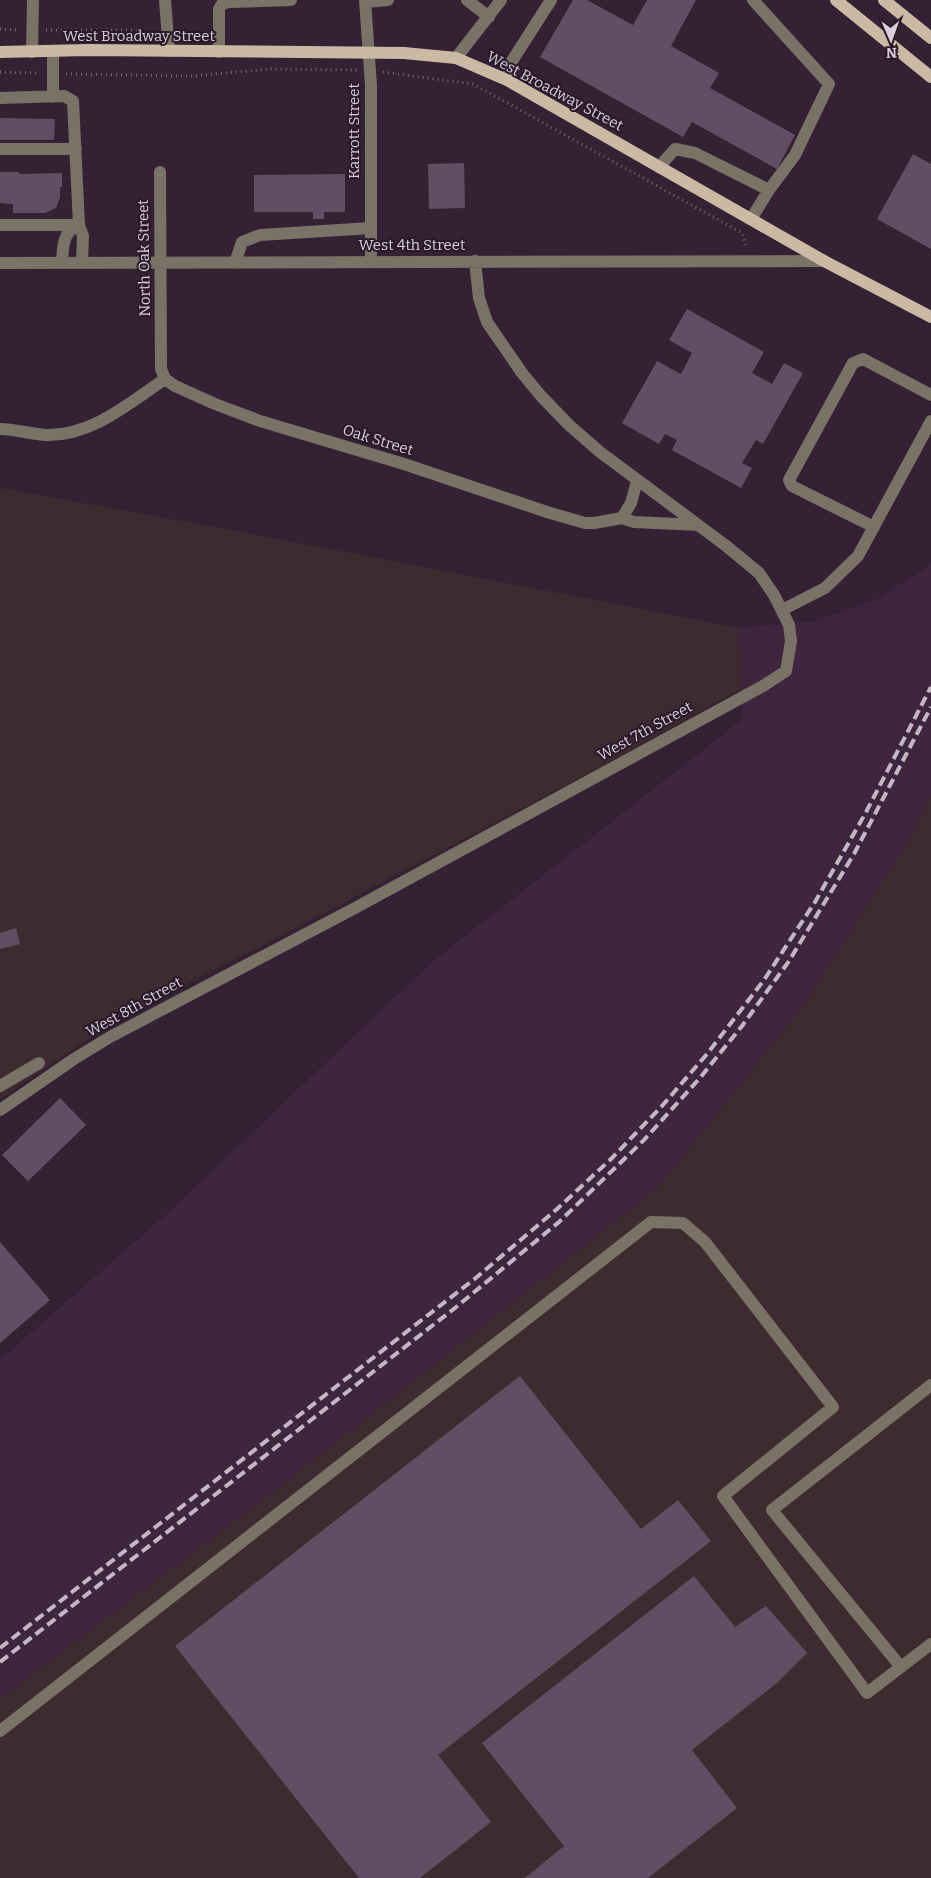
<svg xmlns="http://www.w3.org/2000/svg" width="931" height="1878" font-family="Bitter,serif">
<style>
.industrial{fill:#3e2b30}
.built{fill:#3d263e}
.building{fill:#624e62}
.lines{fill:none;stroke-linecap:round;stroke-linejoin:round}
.path{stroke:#746574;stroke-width:3;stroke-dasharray:1 4;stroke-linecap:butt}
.minor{stroke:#797267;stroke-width:12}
.major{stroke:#cabaa4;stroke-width:12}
.rail{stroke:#c4b7c4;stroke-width:4;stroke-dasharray:10 5;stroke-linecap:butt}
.labels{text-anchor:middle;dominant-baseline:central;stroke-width:4;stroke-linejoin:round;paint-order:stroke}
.street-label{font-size:15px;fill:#daceda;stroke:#2a192a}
</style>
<rect width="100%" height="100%" fill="#342234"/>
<path class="industrial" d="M0 488 236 531 739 628 742 688 587 774 265 944 113 1022 0 1099Z
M931 795V1878H0V1698L270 1494 658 1187 805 1003 909 839Z"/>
<path class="built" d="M931 564V795L909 839 805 1003 658 1187 270 1494 0 1698V1360L172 1209 432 962 743 719 739 628 814 621 877 599Z"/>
<path class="building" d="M573 0H587L633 25 647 0H696L671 46 719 73 710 88 795 135 777 169 692 122 683 137 540 57Z
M0 118 55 119 54 140H0Z
M913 154 931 164V249L877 219Z
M464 163 465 208 429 209 428 164Z
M0 172H19V174L62 173V187H60V197L56 208 45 213H13V204L0 203Z
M345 174V212H324V219H313V212H254V175Z
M687 309 764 352 752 373 772 384 784 363 803 373 763 444 756 440 742 463 752 468 741 488 672 450 677 440 665 434 659 444 622 423 657 361 681 374 692 353 669 340Z
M16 928 20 944 0 949V933Z
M60 1098 86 1125 28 1181 2 1155Z
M0 1242 50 1300 0 1343Z
M520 1376 641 1529 678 1500 711 1541 438 1755 491 1822 420 1878H359L175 1646Z
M694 1576 735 1627 766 1606 807 1653 778 1682 692 1750 737 1808 648 1878H525L564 1846 482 1743Z"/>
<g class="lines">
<path class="path" d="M0 29 19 30
M46 30H146
M0 72 39 73
M383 72 473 84 742 233 746 247
M66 74 192 76 271 69 357 70"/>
<path class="minor" d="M165 0 169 51
M365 0 371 85V262
M467 0 489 17
M365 2 388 0
M32 52 33 0
M53 52V97
M219 52V9L222 4 229 2 291 0
M456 58 501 0
M507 80 512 61 551 0
M0 98 64 96 73 101 79 225 83 236 82 263
M0 149H76
M659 167 675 149 695 153 769 190
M160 172 161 369 165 379 175 386 215 404 260 421 404 464 547 512 585 523H594L622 518 634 522 698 525
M751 219 769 190 795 155 829 84 753 0
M0 225H79
M0 263 824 261
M62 263C63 248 62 231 79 225
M235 263 242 242 260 235 371 228
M0 429C15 429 30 434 46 435 92 436 129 403 165 379
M622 518 631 503 637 481
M874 527 792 486 789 480 853 363 863 359 931 395
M782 610 825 588 858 556 931 421
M0 1086 39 1063
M0 1110 74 1059 110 1037 355 908 763 686 786 671 791 641 789 625 774 595 759 573 725 545 600 452 569 425 541 396 522 373 487 322 479 298 475 261
M901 1667 772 1510 931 1385
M0 1731 651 1222 683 1223 705 1242 833 1407 723 1496 867 1693 931 1644"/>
<path class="major" d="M836 0 931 77
M884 0 931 38
M0 52 88 50 404 53 456 58 507 80 824 261 931 317"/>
<path class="rail" d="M0 1648 477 1277 557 1209 611 1159 662 1106 707 1054 764 980 815 902 865 814 931 687
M0 1662 455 1308 559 1222 644 1140 699 1079 742 1026 789 961 854 854 931 707"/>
</g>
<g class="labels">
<g class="street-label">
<text x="139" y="36">West Broadway Street</text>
<text transform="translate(555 91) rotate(28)">West Broadway Street</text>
<text transform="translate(354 131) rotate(-90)">Karrott Street</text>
<text x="412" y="245">West 4th Street</text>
<text transform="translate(144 258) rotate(-91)">North Oak Street</text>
<text transform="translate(378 440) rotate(17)">Oak Street</text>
<text transform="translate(645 731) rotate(-29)">West 7th Street</text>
<text transform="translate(134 1007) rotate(-29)">West 8th Street</text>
</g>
</g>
<g transform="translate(891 40) rotate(178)" stroke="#2a192a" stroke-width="4" paint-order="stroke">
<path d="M0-4L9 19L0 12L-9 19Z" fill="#daceda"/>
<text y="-8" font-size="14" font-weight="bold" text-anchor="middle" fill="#daceda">N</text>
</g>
</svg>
